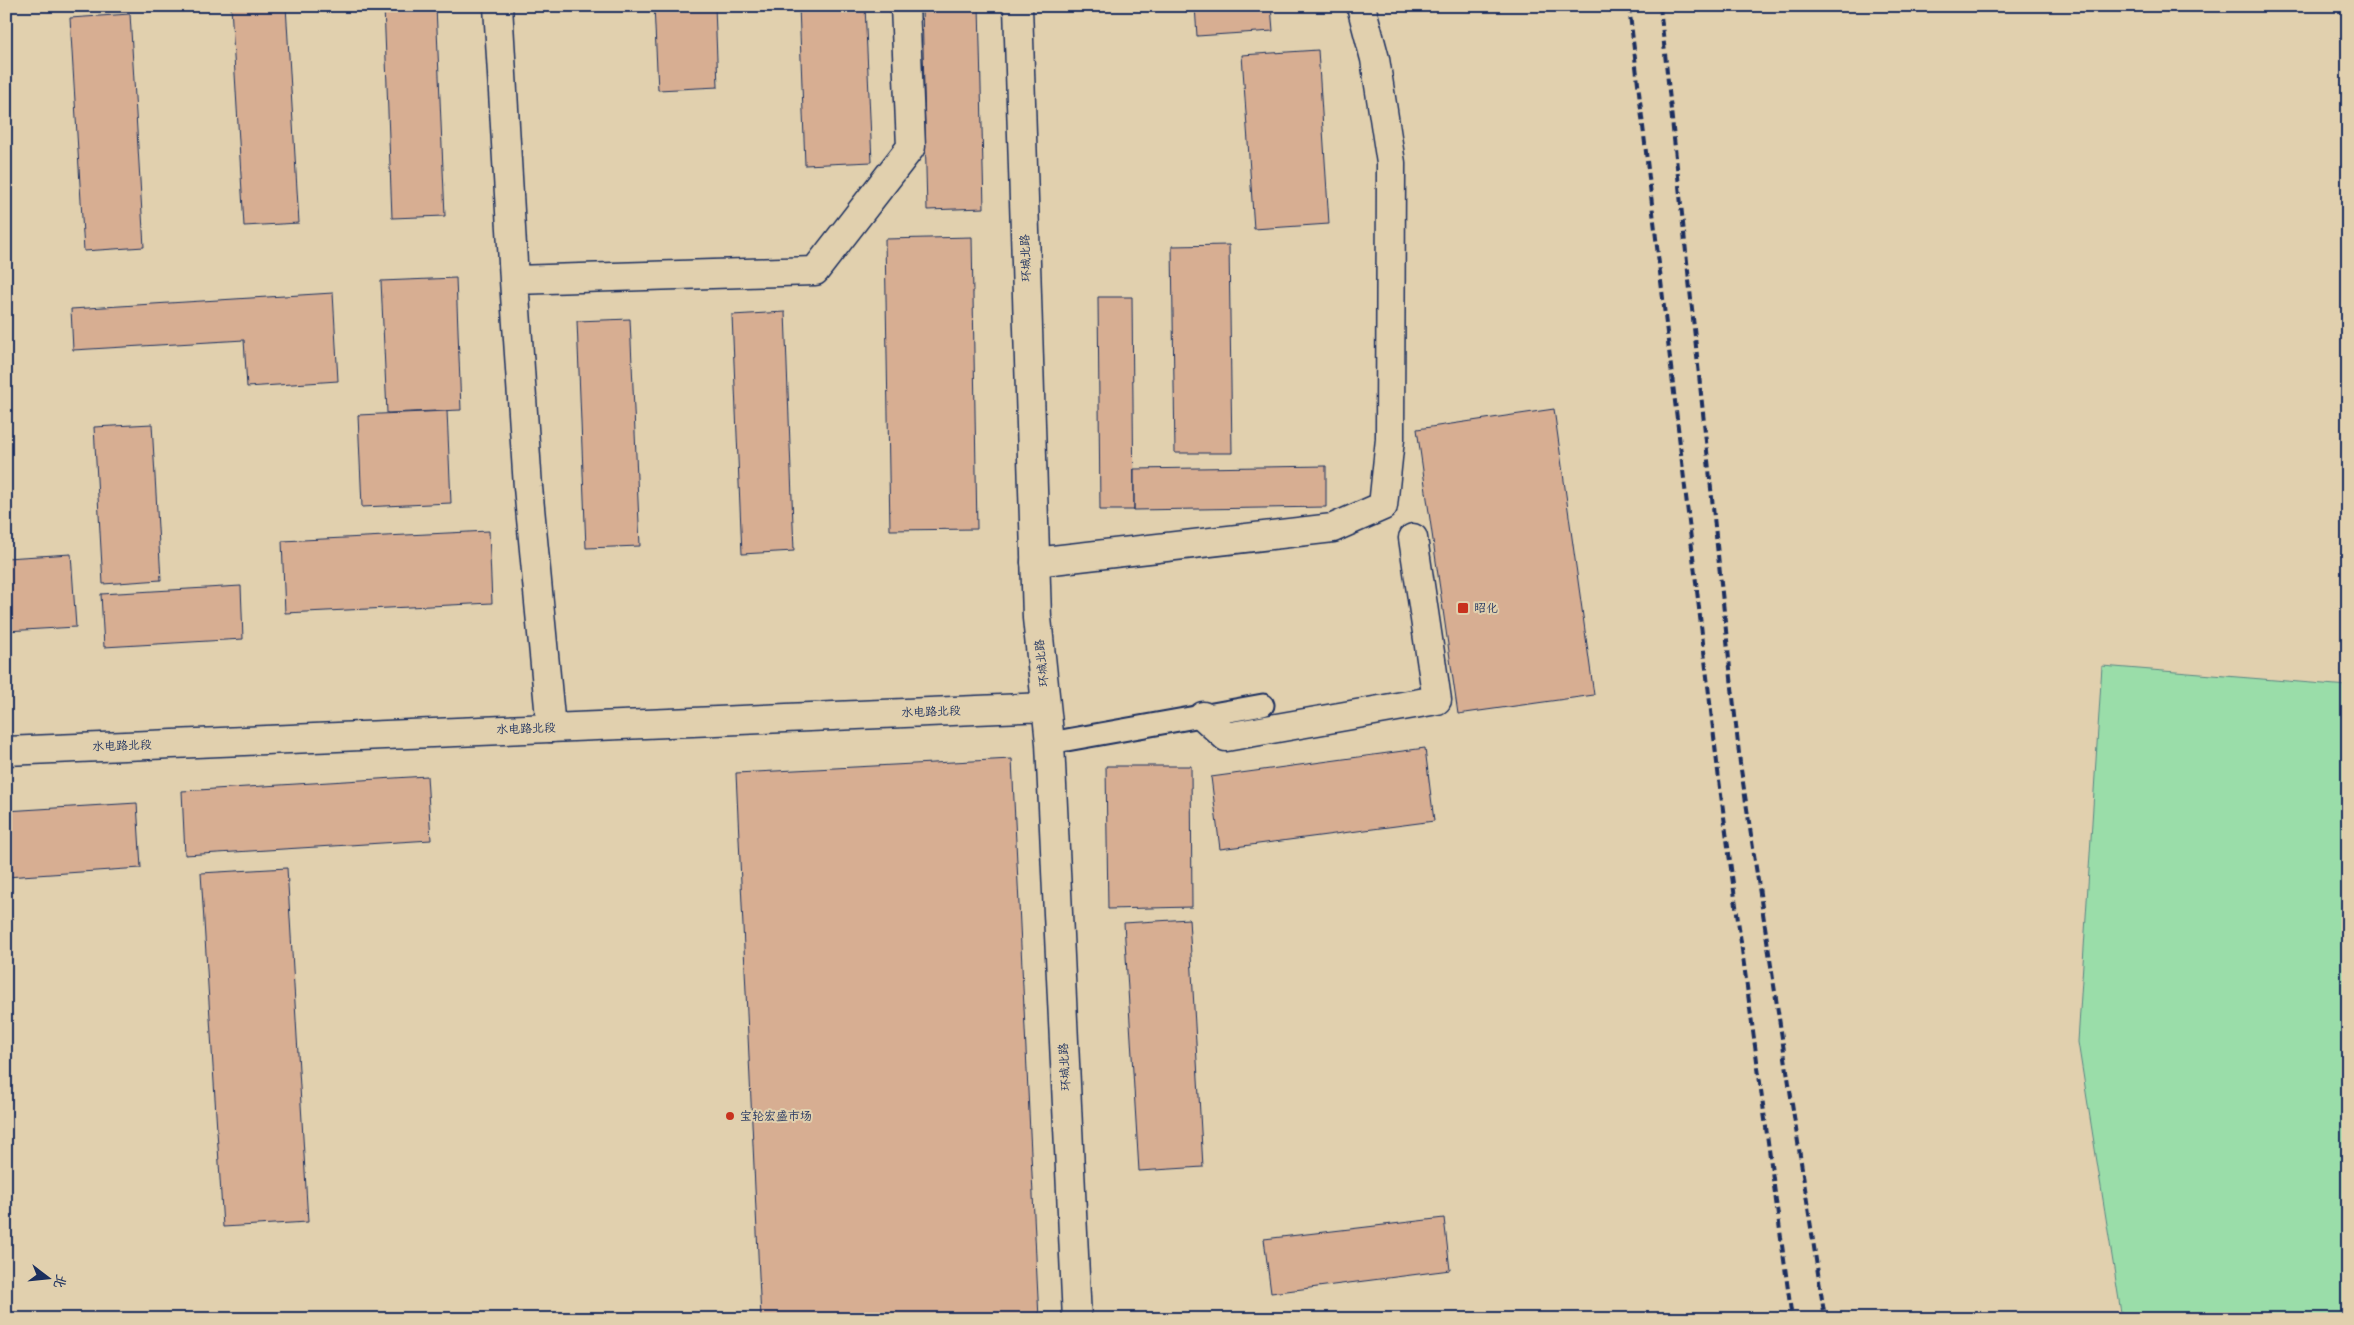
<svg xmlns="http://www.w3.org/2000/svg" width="2354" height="1325" font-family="Pangolin,'LXGW WenKai TC',sans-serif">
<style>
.green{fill:#9adda9;stroke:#5a8684}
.building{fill:#d7ae92;stroke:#1b2f5e}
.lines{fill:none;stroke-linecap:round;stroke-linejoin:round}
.service-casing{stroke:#1b2f5e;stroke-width:25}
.pedestrian-casing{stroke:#1b2f5e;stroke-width:31}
.minor-casing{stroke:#1b2f5e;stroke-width:31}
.tertiary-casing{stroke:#1b2f5e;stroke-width:31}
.service{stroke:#e1d0ae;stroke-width:21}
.pedestrian{stroke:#e1d0ae;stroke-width:28}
.minor{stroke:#e1d0ae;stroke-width:28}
.tertiary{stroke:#e1d0ae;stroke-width:28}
.rail{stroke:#1b2f5e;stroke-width:4;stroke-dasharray:8 4;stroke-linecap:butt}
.poi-dot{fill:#c8321e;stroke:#e1d0ae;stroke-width:2}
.labels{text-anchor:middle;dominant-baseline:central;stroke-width:4;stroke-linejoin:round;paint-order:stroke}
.street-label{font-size:12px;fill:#1b2f5e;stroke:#e1d0ae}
.poi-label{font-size:12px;fill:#1b2f5e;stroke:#e1d0ae;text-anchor:start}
</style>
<rect width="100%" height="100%" fill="#e1d0ae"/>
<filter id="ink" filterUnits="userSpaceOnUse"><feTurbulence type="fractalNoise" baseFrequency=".02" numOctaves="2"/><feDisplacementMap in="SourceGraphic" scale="10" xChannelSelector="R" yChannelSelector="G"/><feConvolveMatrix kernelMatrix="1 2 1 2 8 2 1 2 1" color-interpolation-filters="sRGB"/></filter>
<g filter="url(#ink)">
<path class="green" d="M2102 666 2348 686V1319H2122L2078 1042Z"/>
<path class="building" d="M231 6H286L299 223 244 226Z
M384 6H436L445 216 392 218Z
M654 6H715L718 87 658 90Z
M799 6H865L872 162 805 165Z
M922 6H979L984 208 927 210Z
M1195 6H1271L1273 31 1197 36Z
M130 14 144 247 84 251 70 18Z
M1318 50 1329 224 1254 229 1242 55Z
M972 237 977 529 890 530 885 239Z
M1229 245 1232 453H1175L1172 246Z
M456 278 461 410 387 413 381 281Z
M333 293 338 381 247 387 244 340 73 350 71 309Z
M1098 297H1132L1134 510H1100Z
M785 312 794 551 742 554 732 315Z
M630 319 640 546 586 548 577 321Z
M1554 409 1594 695 1458 714 1417 429Z
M447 411 451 503 362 507 358 415Z
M152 424 161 580 103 584 94 427Z
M1326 466V507L1134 510V469Z
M489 531 492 603 285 613 282 541Z
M71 554 76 627 6 631V558Z
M241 586 243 639 104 647 101 594Z
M1425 748 1434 821 1220 849 1211 777Z
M1012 759 1039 1319H761L736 773Z
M1106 766H1191L1192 907 1108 909Z
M427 776 431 840 185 855 182 791Z
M137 803 141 868 6 877V811Z
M287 868 308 1222 223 1227 201 873Z
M1189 919 1203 1167 1139 1171 1124 923Z
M1444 1218 1450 1270 1271 1293 1264 1239Z"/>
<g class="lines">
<defs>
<path id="service" d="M1050 743 1263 705"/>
<path id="pedestrian" d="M1203 716 1226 737 1437 700 1413 538"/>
<path id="minor" d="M498 6 514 280 528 487 551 728
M514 280 815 271 911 147 905 6
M1035 562 1333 528 1383 506 1390 439 1391 163 1375 59 1361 6"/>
<path id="tertiary" d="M1018 6 1037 618 1050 743 1077 1319
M6 751 1046 707"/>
</defs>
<use href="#service" class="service-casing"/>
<use href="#pedestrian" class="pedestrian-casing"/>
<use href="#minor" class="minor-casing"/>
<use href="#tertiary" class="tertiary-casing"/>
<use href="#service" class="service"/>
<use href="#pedestrian" class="pedestrian"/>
<use href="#minor" class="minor"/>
<use href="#tertiary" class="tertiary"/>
<path class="rail" d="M1629 6 1719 780 1792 1319
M1660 6 1740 763 1825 1319"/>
</g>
</g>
<g class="poi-dot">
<rect x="1457" y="602" width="12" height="12" rx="2.5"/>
<circle cx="730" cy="1116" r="5"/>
</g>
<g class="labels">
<g class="street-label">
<text transform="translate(1026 258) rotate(-92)">环城北路</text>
<text transform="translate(1042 663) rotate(-96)">环城北路</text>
<text transform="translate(931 712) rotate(-2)">水电路北段</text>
<text transform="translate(526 729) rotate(-2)">水电路北段</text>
<text transform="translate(122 746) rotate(-2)">水电路北段</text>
<text transform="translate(1065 1067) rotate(-93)">环城北路</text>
</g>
<g class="poi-label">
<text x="1474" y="608">昭化</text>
<text x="740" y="1116">宝轮宏盛市场</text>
</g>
</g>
<rect width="2354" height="1325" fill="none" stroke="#e1d0ae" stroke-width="25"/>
<rect x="12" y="12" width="2329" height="1300" fill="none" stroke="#1b2f5e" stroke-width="2" filter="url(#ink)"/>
<g transform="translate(48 1278) rotate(106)" stroke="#e1d0ae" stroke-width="4" paint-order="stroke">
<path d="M0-4L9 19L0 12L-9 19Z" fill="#1b2f5e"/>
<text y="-8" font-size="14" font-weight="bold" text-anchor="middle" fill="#1b2f5e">北</text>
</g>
</svg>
